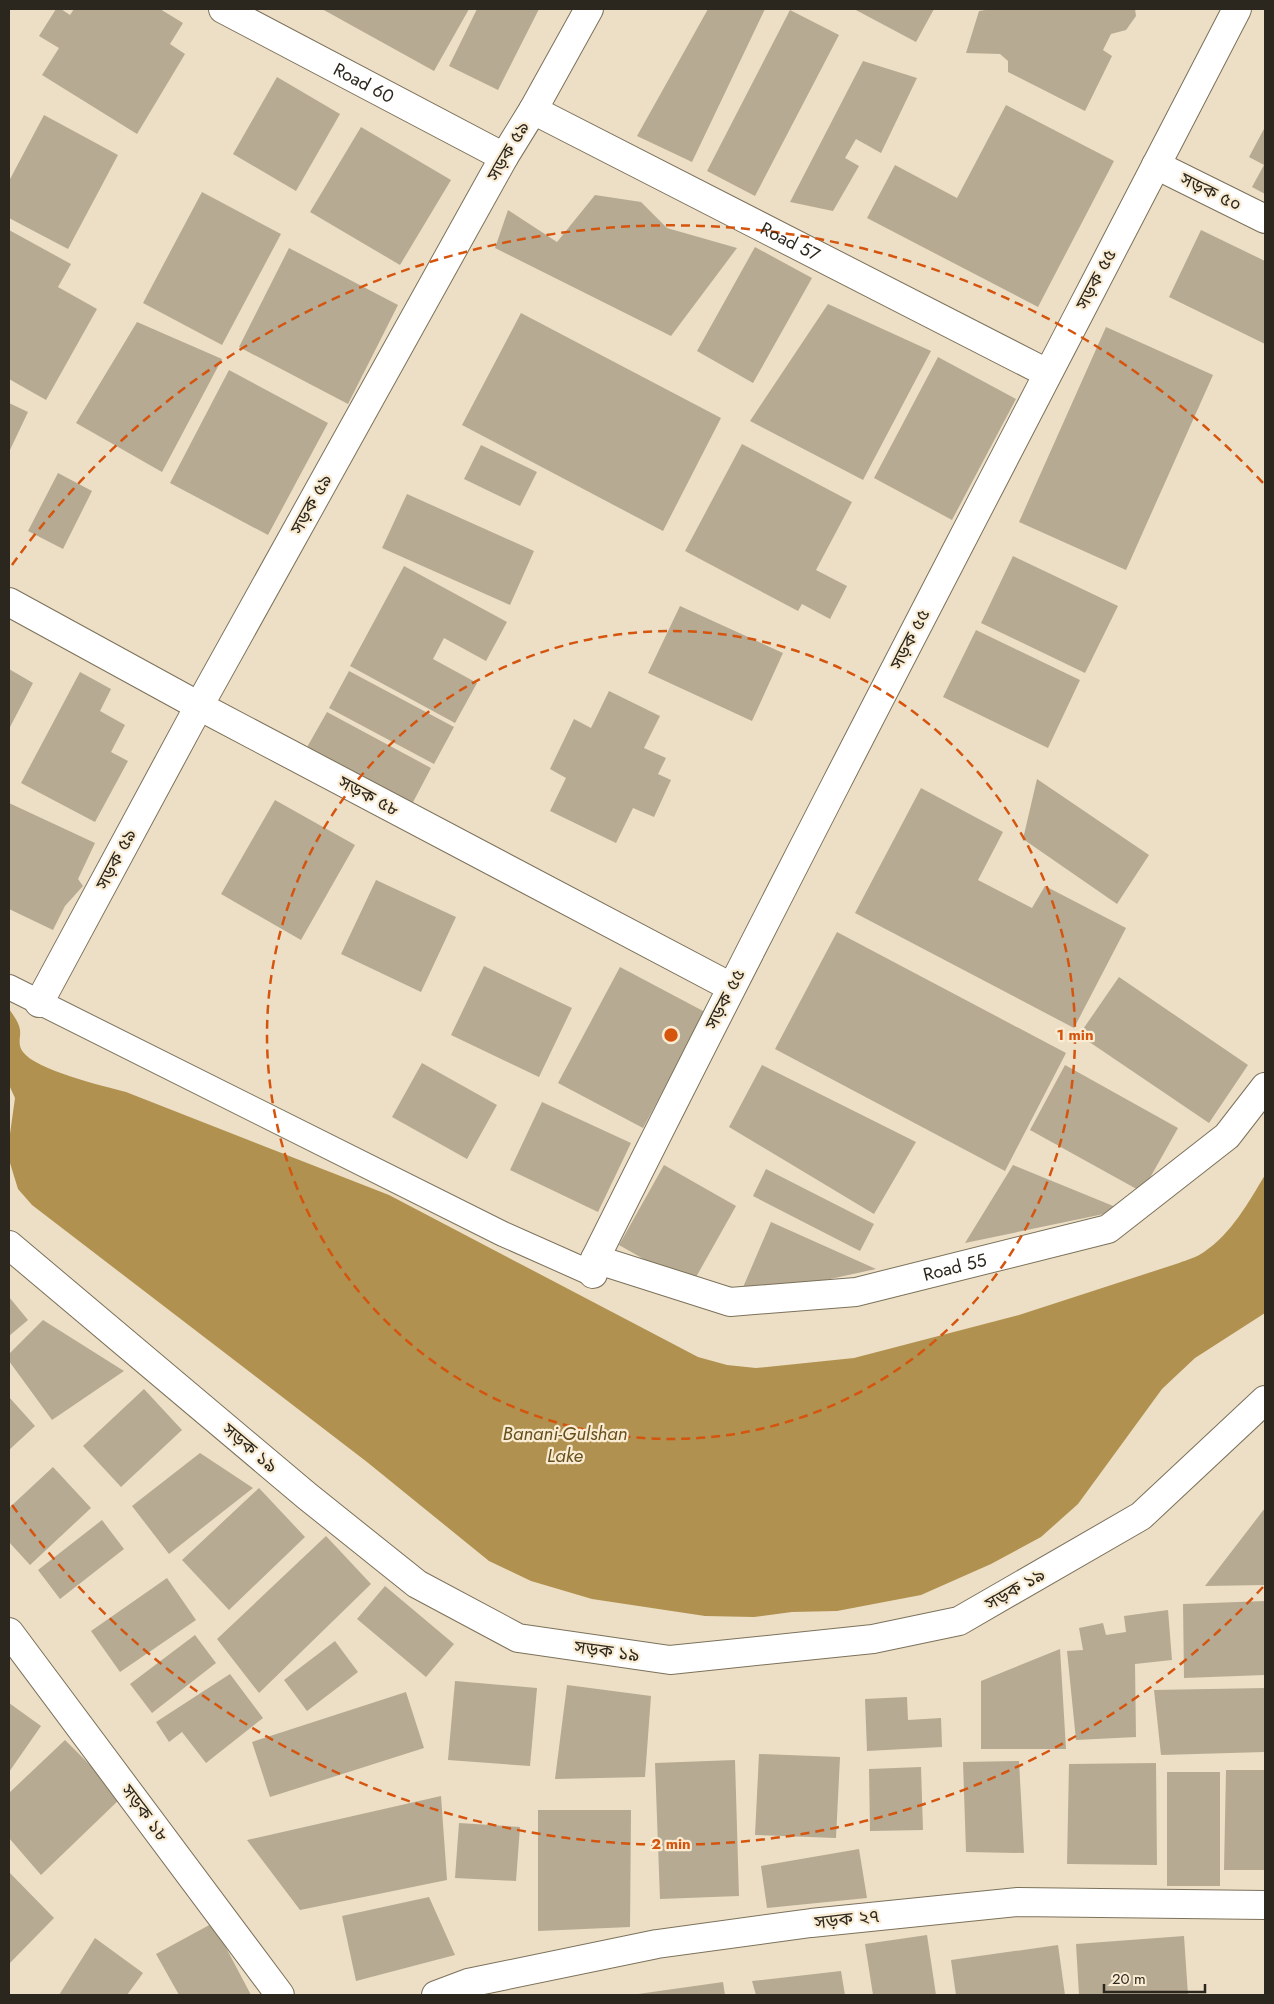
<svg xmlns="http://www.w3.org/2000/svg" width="1274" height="2004" font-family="Jost,'Noto Sans Bengali',sans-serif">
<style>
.water{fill:#b1914f}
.building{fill:#b6aa92}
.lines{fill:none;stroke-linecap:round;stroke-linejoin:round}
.pedestrian-casing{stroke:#7c715a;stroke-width:26}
.minor-casing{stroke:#7c715a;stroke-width:30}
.tertiary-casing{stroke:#7c715a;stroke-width:30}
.pedestrian{stroke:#fff;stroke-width:24}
.minor{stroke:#fff;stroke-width:28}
.tertiary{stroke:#fff;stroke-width:28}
.ring{fill:none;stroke:#d5540e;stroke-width:2.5;stroke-dasharray:9 6}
.labels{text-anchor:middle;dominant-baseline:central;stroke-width:4.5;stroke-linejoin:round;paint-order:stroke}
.street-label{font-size:18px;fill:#2c271e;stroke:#f9ecd3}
.water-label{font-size:19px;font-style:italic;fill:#68501e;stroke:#f9ecd3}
.centre{fill:#d5540e;stroke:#f9ecd3;stroke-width:2.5}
.ring-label{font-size:15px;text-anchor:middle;font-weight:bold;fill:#d5540e;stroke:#f9ecd3;stroke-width:4.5;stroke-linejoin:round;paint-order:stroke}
</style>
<rect width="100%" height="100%" fill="#ecdfc6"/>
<path class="water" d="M9 1009C13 1015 19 1022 20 1030 21 1038 17 1044 23 1052 36 1070 103 1086 126 1092L389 1195 698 1357 727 1365 756 1368 854 1358 1019 1315 1179 1263C1187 1260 1197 1257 1204 1252 1232 1233 1248 1203 1265 1175V1313L1195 1358 1162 1389 1078 1504 1041 1537 991 1564 921 1595 837 1611 792 1612 754 1617 705 1616 592 1599 531 1581 489 1561 367 1462 32 1205 18 1189 10 1163 9 1141 15 1098 9 1085Z"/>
<path class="building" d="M56 9H61L70 15 74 9H160L183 23 170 44 185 54 137 134 42 75 59 48 39 36Z
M322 9H469L434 71Z
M477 9H539L498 90 449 66Z
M708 9H765L692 162 637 136Z
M854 9H934L916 42Z
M992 9H1135L1136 16 1126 30 1111 34 1103 50 1112 56 1085 111 1008 72V61L1000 54 966 53 979 11Z
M790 10 839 35 755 196 707 171Z
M863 61 917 78 881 153 856 139 845 158 859 166 833 211 790 202Z
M277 77 340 114 296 191 233 154Z
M1006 105 1114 161 1038 307 867 218 895 165 957 198Z
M44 115 118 155 68 249 9 218V181Z
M361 127 451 180 400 265 310 212Z
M1265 127V194L1252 187 1264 165 1249 157Z
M202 192 281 234 222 345 143 303Z
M595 195 641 202 667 228 737 248 671 336 495 248 508 210 557 242Z
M9 230 71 264 58 287 97 309 46 400 9 379Z
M1201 230 1265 261V344L1169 297Z
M755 247 812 278 753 383 697 351Z
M289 248 398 305 348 404 239 347Z
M828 304 931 351 863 480 750 421Z
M521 313 721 418 663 531 462 425Z
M137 322 222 359 162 472 76 423Z
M1106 327 1213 375 1126 570 1019 522Z
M938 357 1016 399 952 520 874 478Z
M229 370 328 423 268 535 170 483Z
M9 403 28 412 9 452Z
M742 444 852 502 816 570 847 586 830 619 802 604 798 611 685 551Z
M481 445 537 472 520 506 464 479Z
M58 473 92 491 63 549 28 531Z
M407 494 534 551 510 605 382 548Z
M1013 556 1118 606 1085 673 981 623Z
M404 566 507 622 486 661 444 638 433 659 477 683 455 723 350 666Z
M680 606 783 653 752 721 648 673Z
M976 630 1080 680 1048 748 943 697Z
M9 669 33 683 9 729Z
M349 671 454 727 434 764 329 708Z
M80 672 111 689 100 711 125 725 111 752 128 761 95 822 21 783Z
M609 691 660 716 644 748 666 758 658 774 671 780 654 817 633 808 616 843 550 811 566 778 550 769 574 719 591 728Z
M327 712 431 768 411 806 306 749Z
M1037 779 1149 855 1117 904 1023 839Z
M921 788 1003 832 978 880 1032 908 1045 886 1126 928 1074 1028 855 913Z
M275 800 355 845 301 940 221 894Z
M9 803 95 843 78 879 83 886 65 906 53 930 9 909Z
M376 880 456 917 421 992 341 954Z
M837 932 1066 1053 1005 1171 775 1049Z
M484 966 572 1008 539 1077 451 1035Z
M620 967 705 1012 643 1128 558 1083Z
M1119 977 1248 1065 1209 1123 1079 1035Z
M422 1063 497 1105 467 1159 392 1117Z
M762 1065 916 1142 874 1214 729 1127Z
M1065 1065 1178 1128 1142 1192 1030 1130Z
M542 1102 631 1143 598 1212 510 1170Z
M664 1165 736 1206 691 1286 619 1245Z
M1013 1165 1123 1210 965 1243Z
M766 1169 874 1224 860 1251 753 1196Z
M771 1222 876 1269 738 1299Z
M9 1297 28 1320 9 1336Z
M43 1320 124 1371 52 1420 9 1361V1354Z
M144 1389 182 1430 121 1487 83 1446Z
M9 1397 35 1426 9 1450Z
M200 1453 253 1488 169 1554 132 1506Z
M53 1467 91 1508 30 1565 9 1542V1508Z
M259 1488 305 1537 229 1610 182 1560Z
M1265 1508V1585L1205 1586Z
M102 1520 124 1549 60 1599 38 1570Z
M326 1536 371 1584 259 1693 217 1639Z
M167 1578 196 1620 120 1672 91 1631Z
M385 1586 454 1644 426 1677 357 1619Z
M1265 1601V1675L1184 1678 1183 1604Z
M1168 1610 1172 1660 1135 1664 1136 1737 1076 1740 1067 1651 1083 1650 1079 1628 1103 1623 1106 1635 1126 1632 1124 1616Z
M195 1635 216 1663 152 1713 130 1684Z
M335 1641 358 1672 307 1711 284 1680Z
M1060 1649 1066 1749H981V1681Z
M230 1674 263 1718 206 1763 182 1732 169 1742 156 1722Z
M455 1681 537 1688 530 1766 448 1760Z
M567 1685 651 1696 645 1777 555 1779Z
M1265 1688V1752L1161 1755 1154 1690Z
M406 1692 424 1748 270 1797 252 1742Z
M907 1697 908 1720 941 1718 942 1747 867 1751 865 1699Z
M9 1703 41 1726 9 1772Z
M65 1740 122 1797 41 1875 9 1838V1793Z
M759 1754 840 1757 836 1838 755 1835Z
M735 1760 739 1896 660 1899 655 1763Z
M1019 1761 1024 1853 966 1852 963 1762Z
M1156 1763 1157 1865 1067 1864 1069 1764Z
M921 1767 923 1830 870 1831 869 1769Z
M1226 1770H1265V1870H1224Z
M1167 1772H1220V1886H1167Z
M441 1796 447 1880 300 1910 247 1840Z
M538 1810H631L630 1927 538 1931Z
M459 1823 520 1827 516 1881 455 1878Z
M859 1849 867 1898 767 1908 761 1866Z
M9 1872 54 1918 9 1964Z
M429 1897 455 1955 356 1981 342 1916Z
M213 1923 251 1995H179L156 1954Z
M927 1935 936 1995H873L865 1944Z
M1184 1936 1188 1995H1079L1076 1944Z
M95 1938 143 1973 127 1995H59Z
M1058 1945 1065 1995H956L951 1960Z
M841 1971 845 1995H756L752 1981Z
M723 1982 725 1995H638V1994Z"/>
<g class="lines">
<defs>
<path id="pedestrian" d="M9 987 503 1234 593 1274"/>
<g id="minor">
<path id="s1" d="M223 9 504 157"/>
<path id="s2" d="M533 110 1047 373"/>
<path d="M1156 165 1265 219"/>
<path d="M9 602 199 706 731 987"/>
<path d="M39 1003 199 706 504 157 533 110 589 9"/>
<path d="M9 1245 307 1496 417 1584 518 1638 670 1660 873 1639 959 1621 1141 1516 1265 1400"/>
<path id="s3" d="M595 1259 730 1302 856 1292 1108 1229 1227 1136 1265 1087"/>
<path d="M593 1274 595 1259C804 840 1022 425 1237 9"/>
</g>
<path id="tertiary" d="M9 1632 280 1995
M436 1995 468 1983 657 1944 811 1923 1018 1902 1265 1905"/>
</defs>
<use href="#pedestrian" class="pedestrian-casing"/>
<use href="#minor" class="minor-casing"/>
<use href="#tertiary" class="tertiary-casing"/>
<use href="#pedestrian" class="pedestrian"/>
<use href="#minor" class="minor"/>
<use href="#tertiary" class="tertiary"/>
</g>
<g class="ring">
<circle cx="671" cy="1035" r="404"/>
<path d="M1263 1587A809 809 0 0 1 12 1505M12 565A809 809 0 0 1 1263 483"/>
</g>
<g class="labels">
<g class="street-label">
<text stroke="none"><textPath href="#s1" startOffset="159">Road 60</textPath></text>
<text transform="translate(508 151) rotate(-60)">সড়ক ৫৯</text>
<text transform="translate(1211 192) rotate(26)">সড়ক ৫০</text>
<text stroke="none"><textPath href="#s2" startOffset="289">Road 57</textPath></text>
<text transform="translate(1096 279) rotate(-62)">সড়ক ৫৫</text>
<text transform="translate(311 504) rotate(-61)">সড়ক ৫৯</text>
<text transform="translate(910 639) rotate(-63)">সড়ক ৫৫</text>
<text transform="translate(369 796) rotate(28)">সড়ক ৫৮</text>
<text transform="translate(116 859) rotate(-62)">সড়ক ৫৯</text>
<text transform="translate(725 999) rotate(-63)">সড়ক ৫৫</text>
<text stroke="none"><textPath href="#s3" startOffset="370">Road 55</textPath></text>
<text transform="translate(250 1448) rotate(40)">সড়ক ১৯</text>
<text transform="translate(1015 1589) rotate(-30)">সড়ক ১৯</text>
<text transform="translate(607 1651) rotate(8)">সড়ক ১৯</text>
<text transform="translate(145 1813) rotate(53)">সড়ক ১৮</text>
<text transform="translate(847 1919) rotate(-6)">সড়ক ২৭</text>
</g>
<g class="water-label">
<text x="565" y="1433">Banani-Gulshan<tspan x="565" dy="22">Lake</tspan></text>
</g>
</g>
<circle cx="671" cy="1035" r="8" class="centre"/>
<g class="ring-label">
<text x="1075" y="1040">1 min</text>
<text x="671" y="1849">2 min</text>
</g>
<rect width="1274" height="2004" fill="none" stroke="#2c271e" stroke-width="20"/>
<path d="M1104 1984v8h101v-8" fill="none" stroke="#2c271e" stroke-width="2.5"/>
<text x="1112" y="1984" font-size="15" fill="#2c271e" stroke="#f9ecd3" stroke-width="4" paint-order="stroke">20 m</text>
</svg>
